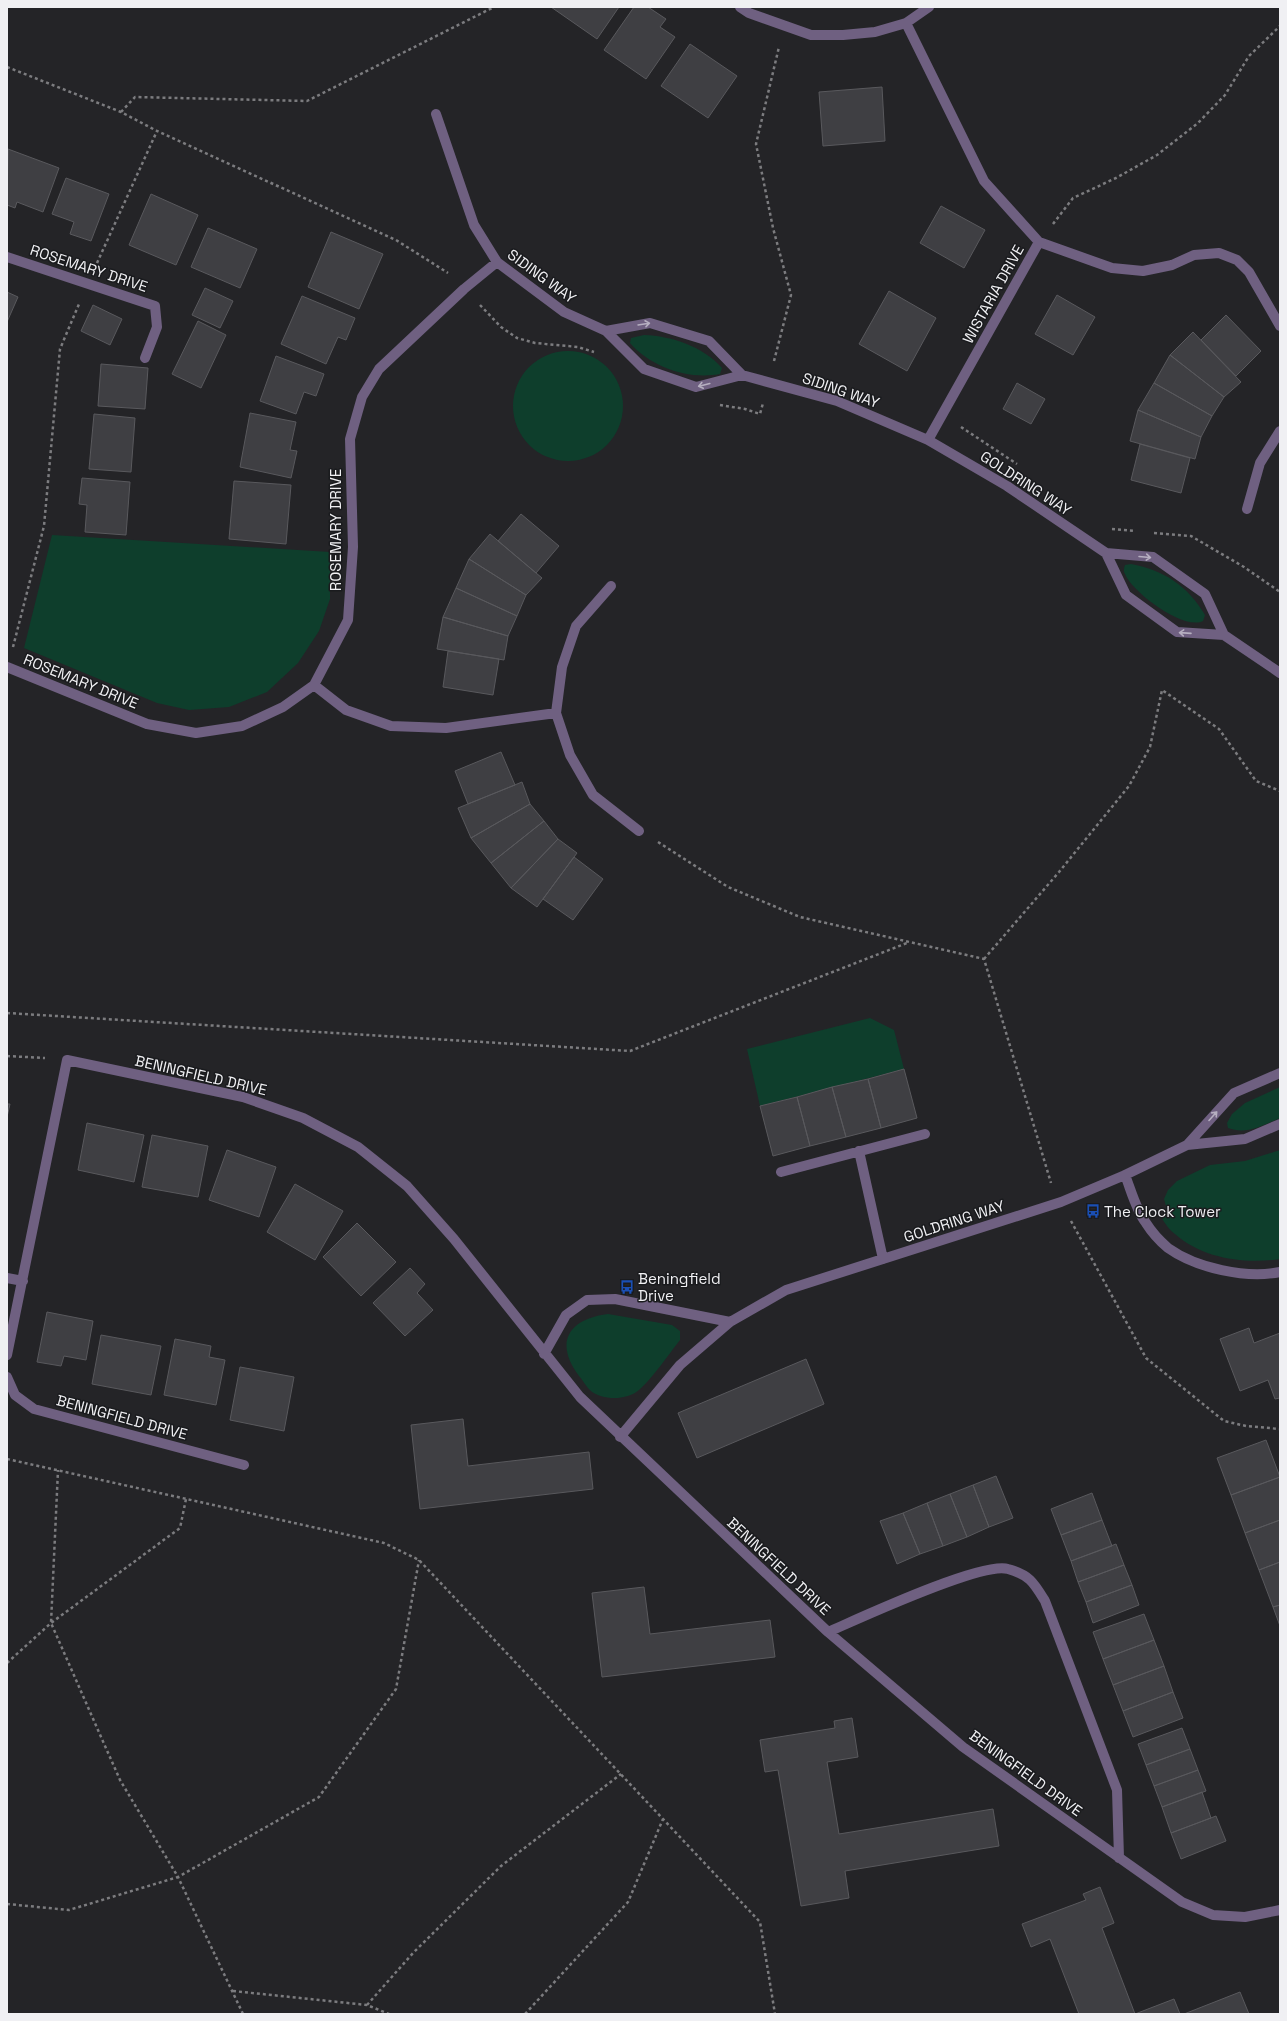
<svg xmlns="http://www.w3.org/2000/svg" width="1287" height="2021" font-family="'Space Grotesk',sans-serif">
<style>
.green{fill:#0e3e2c}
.building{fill:#3f3f43;stroke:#59595d}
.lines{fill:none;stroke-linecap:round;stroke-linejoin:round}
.path{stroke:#7c7c7f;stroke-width:2.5;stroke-dasharray:3 3;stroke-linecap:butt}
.minor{stroke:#6f6081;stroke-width:10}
.oneway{stroke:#b6afc0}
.labels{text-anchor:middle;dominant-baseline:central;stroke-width:3;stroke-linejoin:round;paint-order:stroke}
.street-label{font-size:15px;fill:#f0f0f3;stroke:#1a1b1e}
.poi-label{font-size:15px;fill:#f0f0f3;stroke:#1a1b1e;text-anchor:start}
</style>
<rect width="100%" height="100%" fill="#242427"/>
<path class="green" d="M644 335C672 336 704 347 722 368L720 374C688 380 651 367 630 343L631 338Z
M513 406a55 55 0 1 1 110 0a55 55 0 1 1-110 0Z
M52 535 330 552V599L319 631 298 663 267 692 229 707 189 710 157 703 24 648Z
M1131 564C1164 570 1188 586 1205 615L1203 621C1184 631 1132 592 1125 574 1123 571 1124 568 1125 565Z
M870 1018 894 1030 904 1069 760 1106 747 1049Z
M1280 1087V1118C1263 1125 1247 1135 1228 1128L1227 1123 1232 1114 1245 1103Z
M1280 1150V1259C1245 1264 1203 1259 1175 1234 1169 1230 1165 1223 1161 1217L1168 1213 1164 1199 1168 1190 1177 1181 1210 1165 1245 1161Z
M608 1314 672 1325 680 1331V1340C669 1354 652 1379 639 1390 628 1400 603 1401 591 1391 586 1387 583 1380 579 1376 554 1343 568 1319 608 1314Z"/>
<path class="building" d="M551 7H619L597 39Z
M634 7H648L666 19 660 27 675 37 646 79 604 50Z
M690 44 737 76 708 118 661 86Z
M882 87 885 141 823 146 819 92Z
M8 149 59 168 43 212 17 202 15 208 7 205Z
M66 178 109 194 91 241 70 234 74 222 52 214Z
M151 194 198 215 176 265 129 245Z
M941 206 985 230 964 268 920 243Z
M208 228 257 249 240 288 191 267Z
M331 232 383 254 359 309 308 287Z
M205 288 233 301 220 328 192 315Z
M889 291 936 318 907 371 859 344Z
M7 292 18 297 7 322Z
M1057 295 1095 317 1073 355 1035 334Z
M302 296 355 318 346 340 338 337 326 364 281 344Z
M93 305 122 319 110 345 81 331Z
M1226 315 1261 351 1236 376 1201 340Z
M198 321 226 335 201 388 172 374Z
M1193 332 1241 382 1224 397 1170 355Z
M1170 355 1224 397 1212 416 1154 383Z
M276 356 324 374 316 396 304 392 296 414 260 401Z
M101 364 148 368 145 409 98 406Z
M1017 383 1045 399 1031 424 1003 409Z
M1154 383 1212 416 1201 437 1138 410Z
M1138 410 1201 437 1195 459 1130 441Z
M250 413 296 422 290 450 297 451 291 478 240 467Z
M94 414 135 418 131 472 89 469Z
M1140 444 1190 458 1181 493 1131 480Z
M82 478 130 482 126 535 85 532 87 505 79 504Z
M234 481 291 485 286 544 229 539Z
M521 514 559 546 536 573 498 541Z
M490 534 542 578 526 595 469 559Z
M469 559 526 595 517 616 456 588Z
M456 588 517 616 508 636 443 617Z
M443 617 508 636 504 660 437 649Z
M448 651 499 659 493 695 443 687Z
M501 752 515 785 468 804 455 771Z
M522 782 530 804 471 838 458 808Z
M530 804 544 821 491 863 471 838Z
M544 821 558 839 511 888 491 863Z
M558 839 577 853 537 907 511 888Z
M574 857 603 879 573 920 543 899Z
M904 1069 917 1118 881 1128 868 1079Z
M868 1079 881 1128 846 1137 832 1087Z
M832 1087 846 1137 810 1146 797 1097Z
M797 1097 810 1146 773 1156 760 1106Z
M7 1104H10L7 1117Z
M87 1123 144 1135 134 1182 78 1170Z
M152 1135 208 1146 198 1197 142 1187Z
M227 1150 276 1167 259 1217 209 1200Z
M295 1184 343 1211 315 1260 267 1232Z
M357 1223 396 1262 361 1296 323 1257Z
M410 1268 425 1284 417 1293 433 1310 405 1336 373 1303Z
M47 1312 93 1321 86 1360 64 1356 61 1366 37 1362Z
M1249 1328 1254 1343 1280 1333V1398L1275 1399 1268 1380 1240 1391 1220 1339Z
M101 1335 161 1346 151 1395 92 1384Z
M175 1339 211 1346 209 1357 225 1360 216 1405 164 1395Z
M806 1359 824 1404 697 1458 678 1413Z
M240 1367 294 1377 284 1431 230 1420Z
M463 1419 468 1466 589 1452 593 1489 420 1509 411 1425Z
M1266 1440 1280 1477 1231 1495 1217 1458Z
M996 1476 1013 1518 989 1527 973 1485Z
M1280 1477V1520L1245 1533 1231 1495Z
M973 1485 989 1527 967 1537 950 1494Z
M1092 1493 1102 1520 1061 1535 1051 1509Z
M950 1494 967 1537 943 1546 927 1503Z
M927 1503 943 1546 920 1554 903 1513Z
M903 1513 920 1554 897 1564 880 1521Z
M1102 1520 1112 1546 1071 1561 1061 1535Z
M1280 1520V1562L1259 1570 1245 1533Z
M1116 1544 1124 1565 1078 1582 1071 1561Z
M1280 1562V1605L1273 1607 1259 1570Z
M1124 1565 1132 1585 1086 1602 1078 1582Z
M1132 1585 1139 1605 1093 1623 1086 1602Z
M644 1587 650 1634 770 1620 775 1657 602 1677 592 1593Z
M1280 1605V1626L1273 1607Z
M1144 1614 1154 1640 1103 1659 1093 1632Z
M1154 1640 1164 1666 1113 1685 1103 1659Z
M1164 1666 1173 1692 1123 1711 1113 1685Z
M1173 1692 1183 1718 1133 1737 1123 1711Z
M852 1718 858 1757 827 1762 839 1834 993 1809 999 1846 845 1871 849 1898 801 1906 778 1770 765 1772 760 1740 835 1728 834 1721Z
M1182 1728 1190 1749 1146 1765 1138 1744Z
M1190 1749 1198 1770 1154 1786 1146 1765Z
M1198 1770 1206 1791 1162 1807 1154 1786Z
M1202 1792 1211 1818 1171 1833 1162 1807Z
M1216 1816 1226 1841 1181 1859 1171 1833Z
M1100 1887 1114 1923 1102 1928 1135 2014 1174 1999 1180 2014H1079L1050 1939 1031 1947 1022 1924 1086 1900 1083 1894Z
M1240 1992 1249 2014H1184Z"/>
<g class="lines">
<path class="path" d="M7 67 121 112 157 131 396 240 448 273
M121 112 135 97 307 101 494 7
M1053 224 1073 198 1116 178 1157 155 1198 123 1225 95 1249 56 1280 26
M97 263 157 131
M480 305 501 327 517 338 535 343 578 347 594 352
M774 361 791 295 773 228 756 144 779 47
M720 405 745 409 760 414 763 403
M961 427 1017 464
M1112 529 1135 531
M1154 533 1191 536 1244 567 1280 592
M13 647 44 526 60 349 79 304
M658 842 728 887 800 917 984 959 1051 1183
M984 959 1059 872 1129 786 1150 747 1162 690 1219 729 1256 781 1280 791
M7 1013 630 1051 907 943
M7 1056 45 1058
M1071 1221 1146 1358 1224 1421 1246 1426 1280 1429
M7 1459 384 1543 419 1560 760 1922 775 2014
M7 1663 51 1623 180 1528 186 1499
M7 1904 69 1910 178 1877 120 1780 51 1623 58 1470
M233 1991 367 2005 389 2014
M367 2005 413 1953 501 1866 621 1774
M243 2014 178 1877 319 1797 396 1689 419 1560
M525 2014 628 1902 663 1819"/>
<path class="minor" d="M740 7 749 13 811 35H843L875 32 906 23 929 7
M906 23 984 181 1039 242 928 440
M436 114 474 225 497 262 564 312 606 331 644 369 696 387 742 375 837 401 928 440 1007 486 1106 553 1153 557 1205 594 1224 635 1280 673
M1039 242 1112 268 1143 271 1172 265 1194 255 1219 253 1237 260 1249 272 1280 326
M7 257 155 306 157 327 145 358
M606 331 650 323 709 341 742 375
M1247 509 1260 463 1280 431
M1106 553 1126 595 1177 632 1224 635
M611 586 576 626 562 667 556 713 570 755 593 795 639 831
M7 667 147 724 196 733 242 726 283 707 314 685 348 620 353 547 350 439 362 397 379 369 464 289 497 262
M314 685 346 710 391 726 446 728 556 713
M1187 1145 1234 1093 1280 1073
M859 1151 883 1259
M781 1172 925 1134
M1125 1175C1131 1190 1136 1210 1146 1223 1151 1231 1161 1242 1168 1248 1196 1268 1246 1279 1280 1272
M7 1278 23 1281
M544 1354 566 1315 587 1300 615 1299 730 1322
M7 1355 67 1060 243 1097 303 1118 358 1147 407 1186 454 1239 580 1397 828 1632 963 1747 1182 1902 1213 1915 1245 1917 1280 1910
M7 1377 15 1395 34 1409 244 1465
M620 1437 680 1365 730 1322 786 1290 1061 1202 1125 1175 1187 1145 1245 1139 1280 1124
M828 1632C858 1619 982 1561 1008 1569 1030 1575 1034 1583 1045 1601L1117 1790 1119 1858"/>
</g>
<defs><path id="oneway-shaft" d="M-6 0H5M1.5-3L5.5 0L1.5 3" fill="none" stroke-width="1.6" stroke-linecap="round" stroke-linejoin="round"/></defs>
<g class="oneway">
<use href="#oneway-shaft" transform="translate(644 324) rotate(-9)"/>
<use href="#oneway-shaft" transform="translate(704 385) rotate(166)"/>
<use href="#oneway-shaft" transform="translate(1145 557) rotate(5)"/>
<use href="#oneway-shaft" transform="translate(1185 633) rotate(-176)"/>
<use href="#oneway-shaft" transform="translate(1213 1116) rotate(-48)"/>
</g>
<defs>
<symbol id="bus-bare" viewBox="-9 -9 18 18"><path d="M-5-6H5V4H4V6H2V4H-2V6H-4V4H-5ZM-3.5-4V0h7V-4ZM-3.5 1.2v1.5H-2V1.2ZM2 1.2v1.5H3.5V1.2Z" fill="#1a4fb4" stroke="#1a1b1e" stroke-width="2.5" paint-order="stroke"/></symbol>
</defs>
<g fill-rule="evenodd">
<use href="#bus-bare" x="1083" y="1201" width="20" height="20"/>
<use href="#bus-bare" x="617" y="1277" width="20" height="20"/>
</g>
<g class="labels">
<g class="street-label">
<text transform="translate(89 268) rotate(18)">ROSEMARY DRIVE</text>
<text transform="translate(542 276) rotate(36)">SIDING WAY</text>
<text transform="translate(993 294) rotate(-61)">WISTARIA DRIVE</text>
<text transform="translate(841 390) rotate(19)">SIDING WAY</text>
<text transform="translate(1026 483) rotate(33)">GOLDRING WAY</text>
<text transform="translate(335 530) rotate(-90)">ROSEMARY DRIVE</text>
<text transform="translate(81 681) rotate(22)">ROSEMARY DRIVE</text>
<text transform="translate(201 1075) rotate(13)">BENINGFIELD DRIVE</text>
<text transform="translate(954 1221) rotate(-18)">GOLDRING WAY</text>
<text transform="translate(122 1417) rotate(15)">BENINGFIELD DRIVE</text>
<text transform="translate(779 1566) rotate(43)">BENINGFIELD DRIVE</text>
<text transform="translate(1026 1773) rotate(36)">BENINGFIELD DRIVE</text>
</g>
<g class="poi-label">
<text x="1104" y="1211">The Clock Tower</text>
<text x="638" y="1278">Beningfield<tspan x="638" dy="17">Drive</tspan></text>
</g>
</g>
<rect width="1287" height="2021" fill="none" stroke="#f0f0f3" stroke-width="16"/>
</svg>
